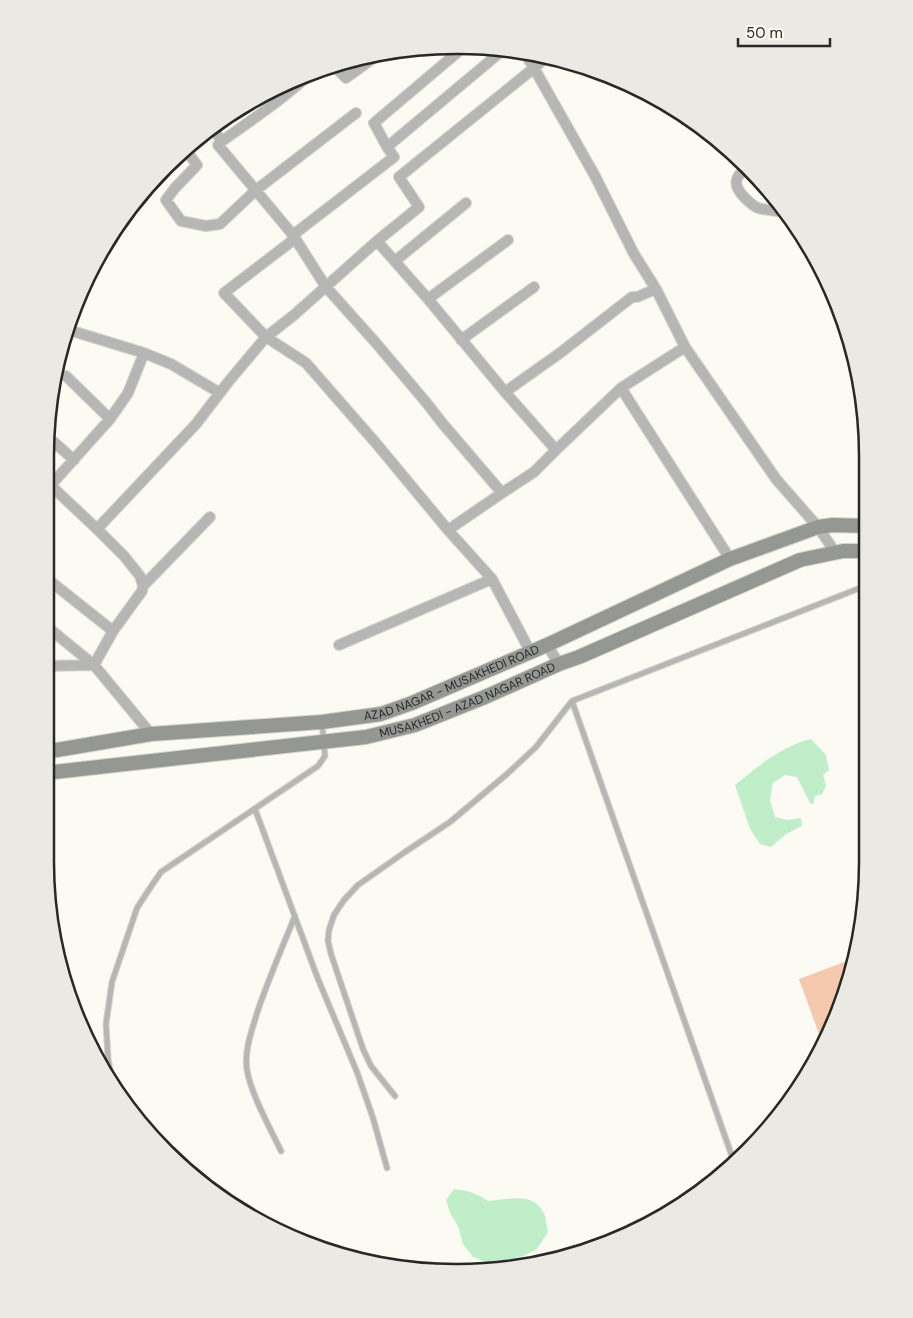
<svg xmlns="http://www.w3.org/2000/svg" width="913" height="1318" font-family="'DM Sans',sans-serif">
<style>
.green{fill:#f5c9ae}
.water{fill:#bfeec8}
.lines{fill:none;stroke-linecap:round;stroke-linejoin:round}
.lane-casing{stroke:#d5d4ce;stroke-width:7}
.street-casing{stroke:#d5d4ce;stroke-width:12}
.secondary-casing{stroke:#d5d4ce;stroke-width:16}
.lane{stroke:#b6b7b5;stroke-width:5}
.street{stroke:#b6b7b5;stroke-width:10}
.secondary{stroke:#959793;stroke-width:14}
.labels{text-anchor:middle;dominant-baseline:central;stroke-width:4.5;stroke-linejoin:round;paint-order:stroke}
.street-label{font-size:12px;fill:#292826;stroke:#fbfaf3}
.rim{fill:none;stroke:#292826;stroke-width:2.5}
</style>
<rect width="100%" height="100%" fill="#fbfaf3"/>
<path class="green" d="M855 958 837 1019 823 1045 799 979Z"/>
<path class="water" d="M811 739 826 755 829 770 823 775 826 786 822 794 815 796 813 805 810 803 797 777 785 775 773 783 770 800 775 817 787 820 801 818 802 826 786 834 771 847 760 844 750 829 735 785C758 766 782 746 811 739Z
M454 1189C469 1191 476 1193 488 1201 508 1200 535 1190 545 1216 546 1221 547 1227 548 1232L537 1249 523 1256 511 1259 500 1264 485 1262 473 1257 463 1244 458 1226 450 1213 446 1200Z"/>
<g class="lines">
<defs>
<path id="lane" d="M572 701 734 1162
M255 809 318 979 357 1072 373 1118 387 1168
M113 1087 108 1058 106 1024 112 982 137 908 150 888 161 872 318 766 325 756 322 723
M395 1096 371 1066 363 1049 331 954 328 941 329 930 334 915 344 900 358 885 405 852 450 822 507 774 536 747 572 701 860 588 868 589
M281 1151C270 1128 251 1094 247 1070 244 1051 252 1030 257 1013 268 980 282 948 295 916
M733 1160 743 1156"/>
<path id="street" d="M548 56 534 68 595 176 634 254 656 289 685 347 776 479 818 527 835 552
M334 66 346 78 382 52
M312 72C285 98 253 119 222 141L218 145 293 235 326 287 376 343 425 401 443 424 502 493 534 472 556 450
M212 128 222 141
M387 147 374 123 465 46
M185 149 197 165 175 188 166 200 181 221 206 226 220 224 256 190 356 113
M748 167C733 177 733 186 745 198 749 202 753 206 758 208 764 210 772 210 778 211L780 210
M377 241 419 207 399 177 534 68 524 52
M395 261 466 203
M428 299 508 240
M69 330 144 353 171 364 220 393
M461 340 534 287
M66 376 110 419
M621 388 685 347
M505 392 560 353 632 297H637L656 289
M47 436 74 460
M45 480 97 529 124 556 140 576 143 586
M50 486 110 419 128 393 144 353
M502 493 448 530 375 442 306 363 266 337 294 315 377 241 428 299 505 392 556 450 621 388 730 559
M97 529 196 424 229 381 266 337 224 293 292 241 293 235 394 157 387 147 503 50
M448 530 492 579 531 653
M45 577 113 631 142 591 143 586 210 517
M45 625 94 665 151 734
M339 645 492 579
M547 645 559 664
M45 666 94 665 113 631"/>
<g id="secondary">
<path id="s1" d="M45 752 151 734 322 722 381 714 412 703 547 645 730 559 818 527 833 525 868 526"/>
<path id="s2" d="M45 773 366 737 415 725 485 697 559 664 579 657 800 560 843 551H868"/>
</g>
</defs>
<use href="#lane" class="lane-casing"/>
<use href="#street" class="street-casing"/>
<use href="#secondary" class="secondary-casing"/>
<use href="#lane" class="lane"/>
<use href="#street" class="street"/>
<use href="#secondary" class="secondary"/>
</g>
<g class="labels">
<g class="street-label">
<text stroke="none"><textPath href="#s1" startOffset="415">AZAD NAGAR - MUSAKHEDI ROAD</textPath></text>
<text stroke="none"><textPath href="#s2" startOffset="431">MUSAKHEDI - AZAD NAGAR ROAD</textPath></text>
</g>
</g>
<path d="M0 0H913V1318H0ZM456 54H457A402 402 0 0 1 859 456V862A402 402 0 0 1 457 1264H456A402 402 0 0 1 54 862V456A402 402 0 0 1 456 54Z" fill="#eae9e3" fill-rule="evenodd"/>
<path class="rim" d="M456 54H457A402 402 0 0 1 859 456V862A402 402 0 0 1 457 1264H456A402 402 0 0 1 54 862V456A402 402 0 0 1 456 54Z"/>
<path d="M738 38v8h92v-8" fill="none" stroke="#292826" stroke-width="2.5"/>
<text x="746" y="38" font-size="15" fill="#292826" stroke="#fbfaf3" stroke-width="4" paint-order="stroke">50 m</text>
</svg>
